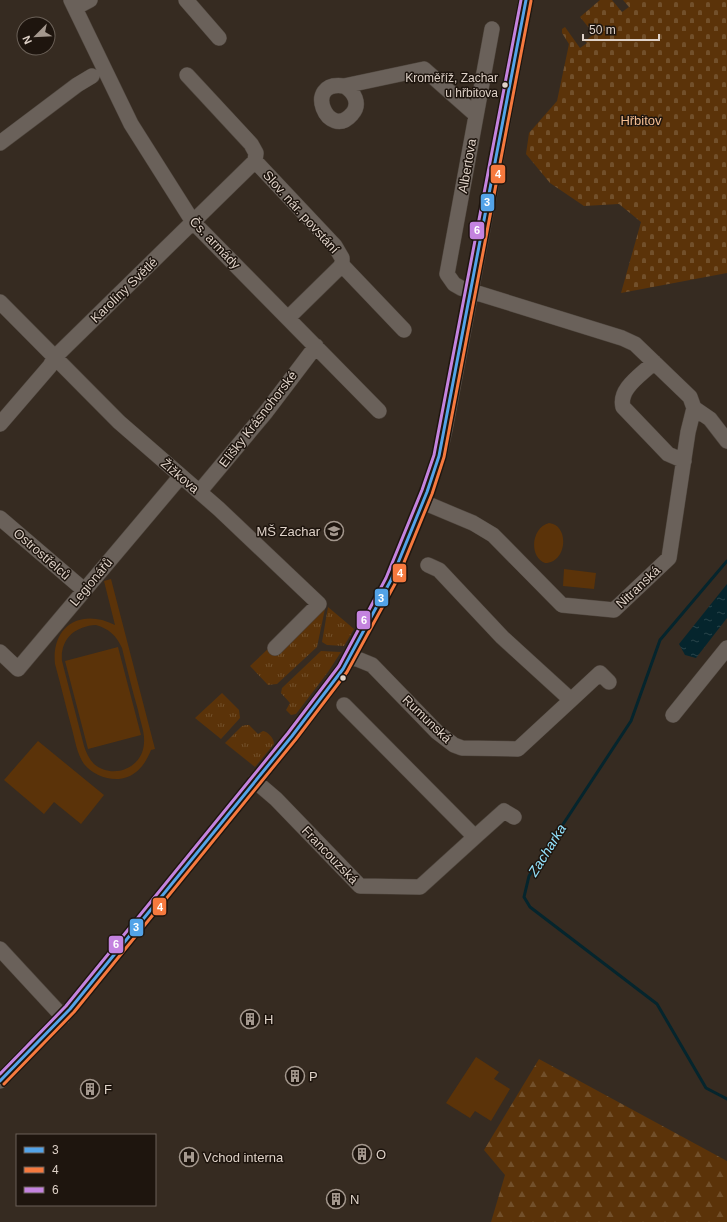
<svg xmlns="http://www.w3.org/2000/svg" width="727" height="1222" font-family="Helvetica,sans-serif">
<style>
.grass{fill:url(#grass-tufts)}
.forest{fill:url(#forest-firs)}
.cemetery{fill:url(#cemetery-stones)}
.park{fill:#5b3309;fill-rule:evenodd}
.water{fill:url(#water-ripples)}
.lines{fill:none;stroke-linecap:round;stroke-linejoin:round}
.stream{stroke:#05252d;stroke-width:3}
.minor-casing{stroke:#4f463e;stroke-width:16}
.minor{stroke:#6a615a;stroke-width:15}
.bus-1-casing{stroke:#1e150e;stroke-width:6}
.bus-2-casing{stroke:#1e150e;stroke-width:6}
.bus-3-casing{stroke:#1e150e;stroke-width:6}
.bus-1{stroke:#53a3e8;stroke-width:3}
.bus-2{stroke:#f6793e;stroke-width:3}
.bus-3{stroke:#c483df;stroke-width:3}
.bus-dot{fill:#dfd2c8;stroke:#1e150e;stroke-width:1.5}
.labels{text-anchor:middle;dominant-baseline:central;stroke-width:3;stroke-linejoin:round;paint-order:stroke}
.bus-label{font-size:12px;fill:#dfd2c8;stroke:#1e150e;text-anchor:end}
.park-label{font-size:13px;fill:#f5be92;stroke:#1e150e}
.street-label{font-size:13px;fill:#dfd2c8;stroke:#1e150e}
.poi-label{font-size:13px;fill:#dfd2c8;stroke:#1e150e;text-anchor:start}
.water-label{font-size:14px;font-style:italic;fill:#94e3fe;stroke:#1e150e}
.line-badge{stroke:#1e150e;stroke-width:1.5}
.badge-label{font-size:11px;text-anchor:middle;font-weight:bold;fill:#fff}
</style>
<defs>
<pattern id="grass-tufts" width="24" height="20" patternUnits="userSpaceOnUse"><rect width="24" height="20" fill="#5b3309"/><path d="M3 7l-1-3M5 7V3M7 7l1-3M15 17l-1-3M17 17v-4M19 17l1-3" fill="none" stroke="#72502b"/></pattern>
<pattern id="forest-firs" width="22" height="20" patternUnits="userSpaceOnUse"><rect width="22" height="20" fill="#5b3309"/><path d="M5 1l3.5 6h-7zM16 11l3.5 6h-7z" fill="#72502b"/></pattern>
<pattern id="cemetery-stones" width="16" height="16" patternUnits="userSpaceOnUse"><rect width="16" height="16" fill="#5b3309"/><path d="M2 7V4a2 2 0 0 1 4 0v3zM10 15v-3a2 2 0 0 1 4 0v3z" fill="#72502b"/></pattern>
<pattern id="water-ripples" width="26" height="14" patternUnits="userSpaceOnUse"><rect width="26" height="14" fill="#05252d"/><path d="M2 4q2-2 4 0t4 0M15 11q2-2 4 0t4 0" fill="none" stroke="#29444a"/></pattern>
</defs>
<rect width="100%" height="100%" fill="#362b21"/>
<path class="grass" d="M326 604 317 647 277 684 268 685 250 666 272 645Z
M328 607 354 629 344 646 327 645 322 642Z
M321 651 341 652 328 672 296 714 291 715 286 710 290 703 281 693 282 688Z
M222 693 239 710 240 718 221 739 195 718Z
M246 725H249L258 734 263 731C268 732 274 738 274 744L255 767 225 743 242 726Z"/>
<path class="forest" d="M539 1059 727 1161V1222H491L505 1175 484 1150Z"/>
<path class="cemetery" d="M600 0H612L622 12 629 7 623 0H727V273L621 293 641 222 619 204 584 206 550 183 526 154 529 133 557 101 569 44 562 33V29L565 27 580 48 587 43 585 41 594 34 580 17Z"/>
<path class="park" d="M549 523C570 525 567 563 545 563 528 556 532 527 549 523Z
M564 569 596 573 594 589 563 586Z
M111 579 155 749 151 750C145 765 136 777 119 779 106 780 92 774 84 764 77 754 75 740 72 729 66 707 61 686 55 664 51 625 82 608 115 625L104 581ZM96 625C109 629 116 635 122 648 127 669 132 689 138 710 140 721 145 732 144 743 143 768 113 780 94 764 89 759 86 752 84 746L62 661C60 639 75 626 96 625Z
M118 647 141 735 88 749 65 661Z
M38 741 104 795 81 824 54 802 44 814 4 780Z
M476 1057 499 1072 494 1079 510 1089 491 1121 475 1111 470 1118 446 1103Z"/>
<path class="water" d="M727 584V618L696 658 685 655 679 644Z"/>
<g class="lines">
<path class="stream" d="M727 561 660 640 631 721 529 876 524 897 530 907 657 1004 706 1088 727 1099"/>
<defs>
<path id="minor" d="M71 0 131 124 193 222 379 411
M186 0 219 38
M75 8 90 0
M187 75 251 144 256 153 255 161 335 246 342 258V265L404 330
M344 86C354 91 361 104 352 114 328 142 302 80 344 86L424 69 476 115
M0 143 77 85 92 76
M0 302 119 422 219 509 319 604 275 648
M288 318 342 265
M654 362C643 374 618 388 623 407L668 454 684 461
M694 408 710 419 727 441
M0 424 50 366 54 358 255 161
M200 491 266 412 316 346
M423 502 473 523 493 535 562 605 614 610 669 558 688 432 694 408 690 397 635 344 622 338 461 288 454 284 447 274 492 29
M0 518 84 590
M0 652 18 669 180 477
M350 656 372 665 437 732 454 745 462 748 518 749 571 700 502 637 439 570 428 565
M571 700 600 673 609 682
M673 715 727 648
M255 781 276 799 360 886 420 887 475 837 344 705
M475 837 504 811 514 817
M0 949 63 1017
M0 1081 70 1009 292 736 343 669 391 580 427 492 439 456 445 429 526 0"/>
</defs>
<use href="#minor" class="minor-casing"/>
<use href="#minor" class="minor"/>
<defs>
<path id="bus-1" d="M0 1081 70 1009 292 736 343 669 391 580 427 492 439 456 526 0"/>
<path id="bus-2" d="M4 1084 74 1012 296 739 347 672 396 582 432 494 444 457 531 1"/>
<path id="bus-3" d="M0 1074 66 1006 288 733 339 666 386 578 422 490 434 455 521 0"/>
</defs>
<use href="#bus-1" class="bus-1-casing"/>
<use href="#bus-2" class="bus-2-casing"/>
<use href="#bus-3" class="bus-3-casing"/>
<use href="#bus-1" class="bus-1"/>
<use href="#bus-2" class="bus-2"/>
<use href="#bus-3" class="bus-3"/>
</g>
<defs>
<symbol id="school-ring" viewBox="-11 -11 22 22"><circle r="9.5" fill="#1e150e" stroke="#a4988e" stroke-width="1.5"/><path d="M0-5L7-2L0 1L-7-2ZM-4 1L0 2.5L4 1V4Q0 6-4 4Z" fill="#a4988e"/></symbol>
<symbol id="building-ring" viewBox="-11 -11 22 22"><circle r="9.5" fill="#1e150e" stroke="#a4988e" stroke-width="1.5"/><path d="M-4-6H4V6H1V3H-1V6H-4ZM-2.5-4.3h1.7v1.8h-1.7ZM.8-4.3h1.7v1.8H.8ZM-2.5-1h1.7V.8h-1.7ZM.8-1h1.7V.8H.8Z" fill="#a4988e"/></symbol>
<symbol id="hospital-ring" viewBox="-11 -11 22 22"><circle r="9.5" fill="#1e150e" stroke="#a4988e" stroke-width="1.5"/><path d="M-5-5h3v3.5h4V-5h3V5h-3V1.5h-4V5h-3Z" fill="#a4988e"/></symbol>
</defs>
<g fill-rule="evenodd">
<use href="#school-ring" x="323" y="520" width="22" height="22"/>
<use href="#building-ring" x="239" y="1008" width="22" height="22"/>
<use href="#building-ring" x="284" y="1065" width="22" height="22"/>
<use href="#building-ring" x="79" y="1078" width="22" height="22"/>
<use href="#building-ring" x="351" y="1143" width="22" height="22"/>
<use href="#hospital-ring" x="178" y="1146" width="22" height="22"/>
<use href="#building-ring" x="325" y="1188" width="22" height="22"/>
</g>
<g class="bus-dot">
<circle cx="505" cy="85" r="3.5"/>
<circle cx="343" cy="678" r="3.5"/>
</g>
<g class="labels">
<g class="bus-label">
<text x="498" y="78">Kroměříž, Zachar<tspan x="498" dy="15">u hřbitova</tspan></text>
</g>
<g class="park-label">
<text x="641" y="120">Hřbitov</text>
</g>
<g class="street-label">
<text transform="translate(467 166) rotate(-80)">Albertova</text>
<text transform="translate(301 212) rotate(48)">Slov. nár. povstání</text>
<text transform="translate(215 243) rotate(46)">Čs. armády</text>
<text transform="translate(124 290) rotate(-44)">Karolíny Světlé</text>
<text transform="translate(258 419) rotate(-52)">Elišky Krásnohorské</text>
<text transform="translate(180 476) rotate(40)">Žižkova</text>
<text transform="translate(42 554) rotate(41)">Ostrostřelců</text>
<text transform="translate(91 582) rotate(-50)">Legionářů</text>
<text transform="translate(638 587) rotate(-43)">Nitranská</text>
<text transform="translate(427 719) rotate(44)">Rumunská</text>
<text transform="translate(330 855) rotate(46)">Francouzská</text>
</g>
<g class="poi-label">
<text x="320" y="531" text-anchor="end">MŠ Zachar</text>
<text x="264" y="1019">H</text>
<text x="309" y="1076">P</text>
<text x="104" y="1089">F</text>
<text x="376" y="1154">O</text>
<text x="203" y="1157">Vchod interna</text>
<text x="350" y="1199">N</text>
</g>
<g class="water-label">
<text transform="translate(547 850) rotate(-58)">Zacharka</text>
</g>
</g>
<g class="line-badge">
<rect x="490" y="164" width="16" height="20" rx="4" fill="#f6793e"/>
<rect x="480" y="193" width="15" height="19" rx="4" fill="#53a3e8"/>
<rect x="469" y="221" width="16" height="19" rx="4" fill="#c483df"/>
<rect x="392" y="563" width="15" height="20" rx="4" fill="#f6793e"/>
<rect x="374" y="588" width="15" height="19" rx="4" fill="#53a3e8"/>
<rect x="356" y="610" width="15" height="20" rx="4" fill="#c483df"/>
<rect x="152" y="897" width="15" height="19" rx="4" fill="#f6793e"/>
<rect x="129" y="918" width="15" height="19" rx="4" fill="#53a3e8"/>
<rect x="108" y="935" width="16" height="19" rx="4" fill="#c483df"/>
</g>
<g class="badge-label">
<text x="498" y="178">4</text>
<text x="487" y="206">3</text>
<text x="477" y="234">6</text>
<text x="400" y="577">4</text>
<text x="381" y="602">3</text>
<text x="364" y="624">6</text>
<text x="160" y="911">4</text>
<text x="136" y="931">3</text>
<text x="116" y="948">6</text>
</g>
<rect x="16" y="1134" width="140" height="72" fill="#1e150e" stroke="#6b6158"/>
<rect x="24" y="1147" width="20" height="6" fill="#53a3e8" stroke="#6b6158"/>
<text x="52" y="1154" font-size="12" fill="#dfd2c8">3</text>
<rect x="24" y="1167" width="20" height="6" fill="#f6793e" stroke="#6b6158"/>
<text x="52" y="1174" font-size="12" fill="#dfd2c8">4</text>
<rect x="24" y="1187" width="20" height="6" fill="#c483df" stroke="#6b6158"/>
<text x="52" y="1194" font-size="12" fill="#dfd2c8">6</text>
<g transform="translate(36 36) rotate(246)"><circle r="19" fill="#1e150e" stroke="#6b6158"/>
<path d="M0-3L7 15L0 10L-7 15Z" fill="#a4988e"/>
<text y="-6" font-size="11" font-weight="bold" text-anchor="middle" fill="#dfd2c8">N</text>
</g>
<path d="M583 34v6h76v-6" fill="none" stroke="#dfd2c8" stroke-width="2"/>
<text x="589" y="34" font-size="12" fill="#dfd2c8" stroke="#1e150e" stroke-width="3" paint-order="stroke">50 m</text>
</svg>
